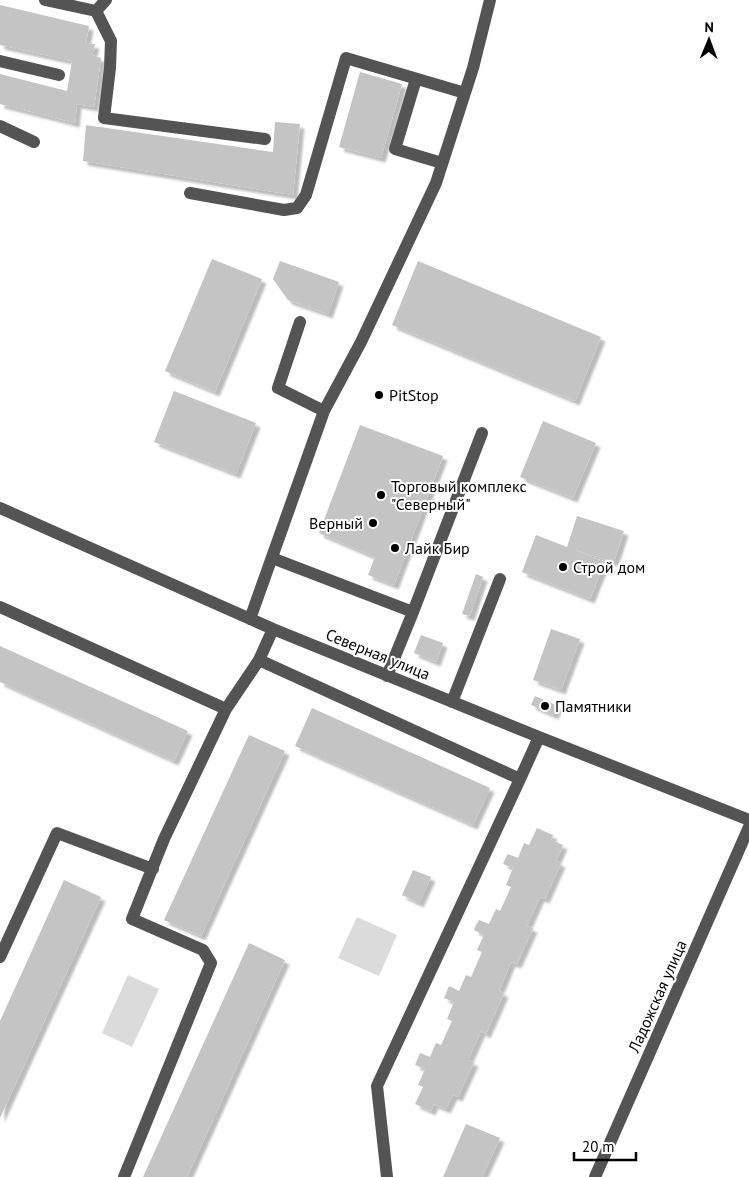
<svg xmlns="http://www.w3.org/2000/svg" width="749" height="1177" font-family="'PT Sans',sans-serif">
<style>
.green{fill:#dbdbdb}
.building{fill:#c4c4c4;filter:url(#shadow)}
.lines{fill:none;stroke-linecap:round;stroke-linejoin:round}
.minor{stroke:#545454;stroke-width:12}
.poi-dot{fill:#000;stroke:#fff;stroke-width:2}
.labels{text-anchor:middle;dominant-baseline:central;stroke-width:4;stroke-linejoin:round;paint-order:stroke}
.poi-label{font-size:16px;fill:#000;stroke:#fff;text-anchor:start}
.street-label{font-size:16px;fill:#000;stroke:#fff}
</style>
<defs>
<filter id="shadow"><feDropShadow dx="4.5" dy="4.5" stdDeviation="1" flood-color="#0004"/></filter>
</defs>
<rect width="100%" height="100%" fill="#fff"/>
<path class="green" d="M357 917 397 935 379 976 338 958Z
M128 975 159 989 132 1047 102 1033Z"/>
<path class="building" d="M0 5 89 26 86 43 95 44 92 55 101 58 94 107 77 104 75 123 0 104V74L67 91 72 61 0 45Z
M360 72 402 84 381 158 339 147Z
M275 122 300 124 293 195 83 161 86 125 273 152Z
M212 259 262 279 215 392 165 371Z
M280 261 339 282 328 314 288 300 273 279Z
M418 261 601 337 575 401 392 325Z
M174 391 256 423 236 474 154 442Z
M543 421 596 443 573 498 520 477Z
M360 425 443 456 394 585 368 575 375 557 319 533Z
M577 516 624 531 614 562 572 549 605 562 590 599 522 572 536 535 567 547Z
M476 574 483 577 470 616 462 614Z
M551 629 580 639 561 690 533 680Z
M421 635 443 643 436 662 414 653Z
M0 646 188 731 174 761 0 682Z
M535 696 558 706 554 715 531 705Z
M312 708 490 788 473 825 295 746Z
M249 735 285 751 201 936 164 920Z
M537 828 553 835 551 840 563 845 556 861 561 863 545 899 540 897 527 926 533 928 517 964 511 962 499 991 504 993 486 1034 481 1031 468 1060 474 1062 458 1097 453 1095 446 1109 434 1104 431 1111 415 1104 423 1087 418 1085 425 1069 415 1065 420 1053 430 1057 436 1043 441 1045 452 1021 447 1019 454 1002 444 998 449 986 459 991 466 975 471 977 482 952 477 950 484 935 474 930 476 925 479 920 489 924 496 909 500 911 511 887 506 885 513 868 503 864 505 859 508 854 518 858 524 843 529 845Z
M413 870 431 877 419 903 402 895Z
M64 880 101 897 0 1118V1021Z
M249 943 285 960 187 1177H143Z
M466 1124 500 1138 482 1177H443Z"/>
<g class="lines">
<path class="minor" d="M45 0 96 11 111 41 110 68 104 118 265 139
M96 11 106 0
M0 61 59 75
M416 79 395 149 442 163
M0 126 34 142
M190 193 284 210 297 208 306 195 346 58 465 93
M300 322 278 388 324 411
M0 508 273 629 539 737 749 820
M272 558 413 612
M0 607 226 709
M250 619 324 411 361 342 436 183 473 68 490 0
M259 660 520 779
M387 676 413 612 482 433
M452 702 500 579
M0 957 57 833 153 869
M124 1177 211 963 203 950 132 919 164 839 226 709 259 660 273 629
M387 1177 377 1086 520 779 539 737
M595 1177 749 827"/>
</g>
<g class="poi-dot">
<circle cx="379" cy="395" r="5"/>
<circle cx="381" cy="495" r="5"/>
<circle cx="373" cy="523" r="5"/>
<circle cx="395" cy="548" r="5"/>
<circle cx="563" cy="567" r="5"/>
<circle cx="545" cy="706" r="5"/>
</g>
<g class="labels">
<g class="poi-label">
<text x="389" y="395">PitStop</text>
<text x="391" y="486">Торговый комплекс<tspan x="391" dy="18">"Северный"</tspan></text>
<text x="363" y="523" text-anchor="end">Верный</text>
<text x="405" y="548">Лайк Бир</text>
<text x="573" y="567">Строй дом</text>
<text x="555" y="706">Памятники</text>
</g>
<g class="street-label">
<text transform="translate(378 654) rotate(22)">Северная улица</text>
<text transform="translate(657 996) rotate(-66)">Ладожская улица</text>
</g>
</g>
<g transform="translate(709 40) rotate(1)" stroke="#ffffff" stroke-width="4" paint-order="stroke">
<path d="M0-4L9 19L0 12L-9 19Z" fill="#000000"/>
<text y="-8" font-size="14" font-weight="bold" text-anchor="middle" fill="#000000">N</text>
</g>
<path d="M574 1152v8h62v-8" fill="none" stroke="#000000" stroke-width="2.5"/>
<text x="582" y="1152" font-size="15" fill="#000000" stroke="#ffffff" stroke-width="4" paint-order="stroke">20 m</text>
</svg>
